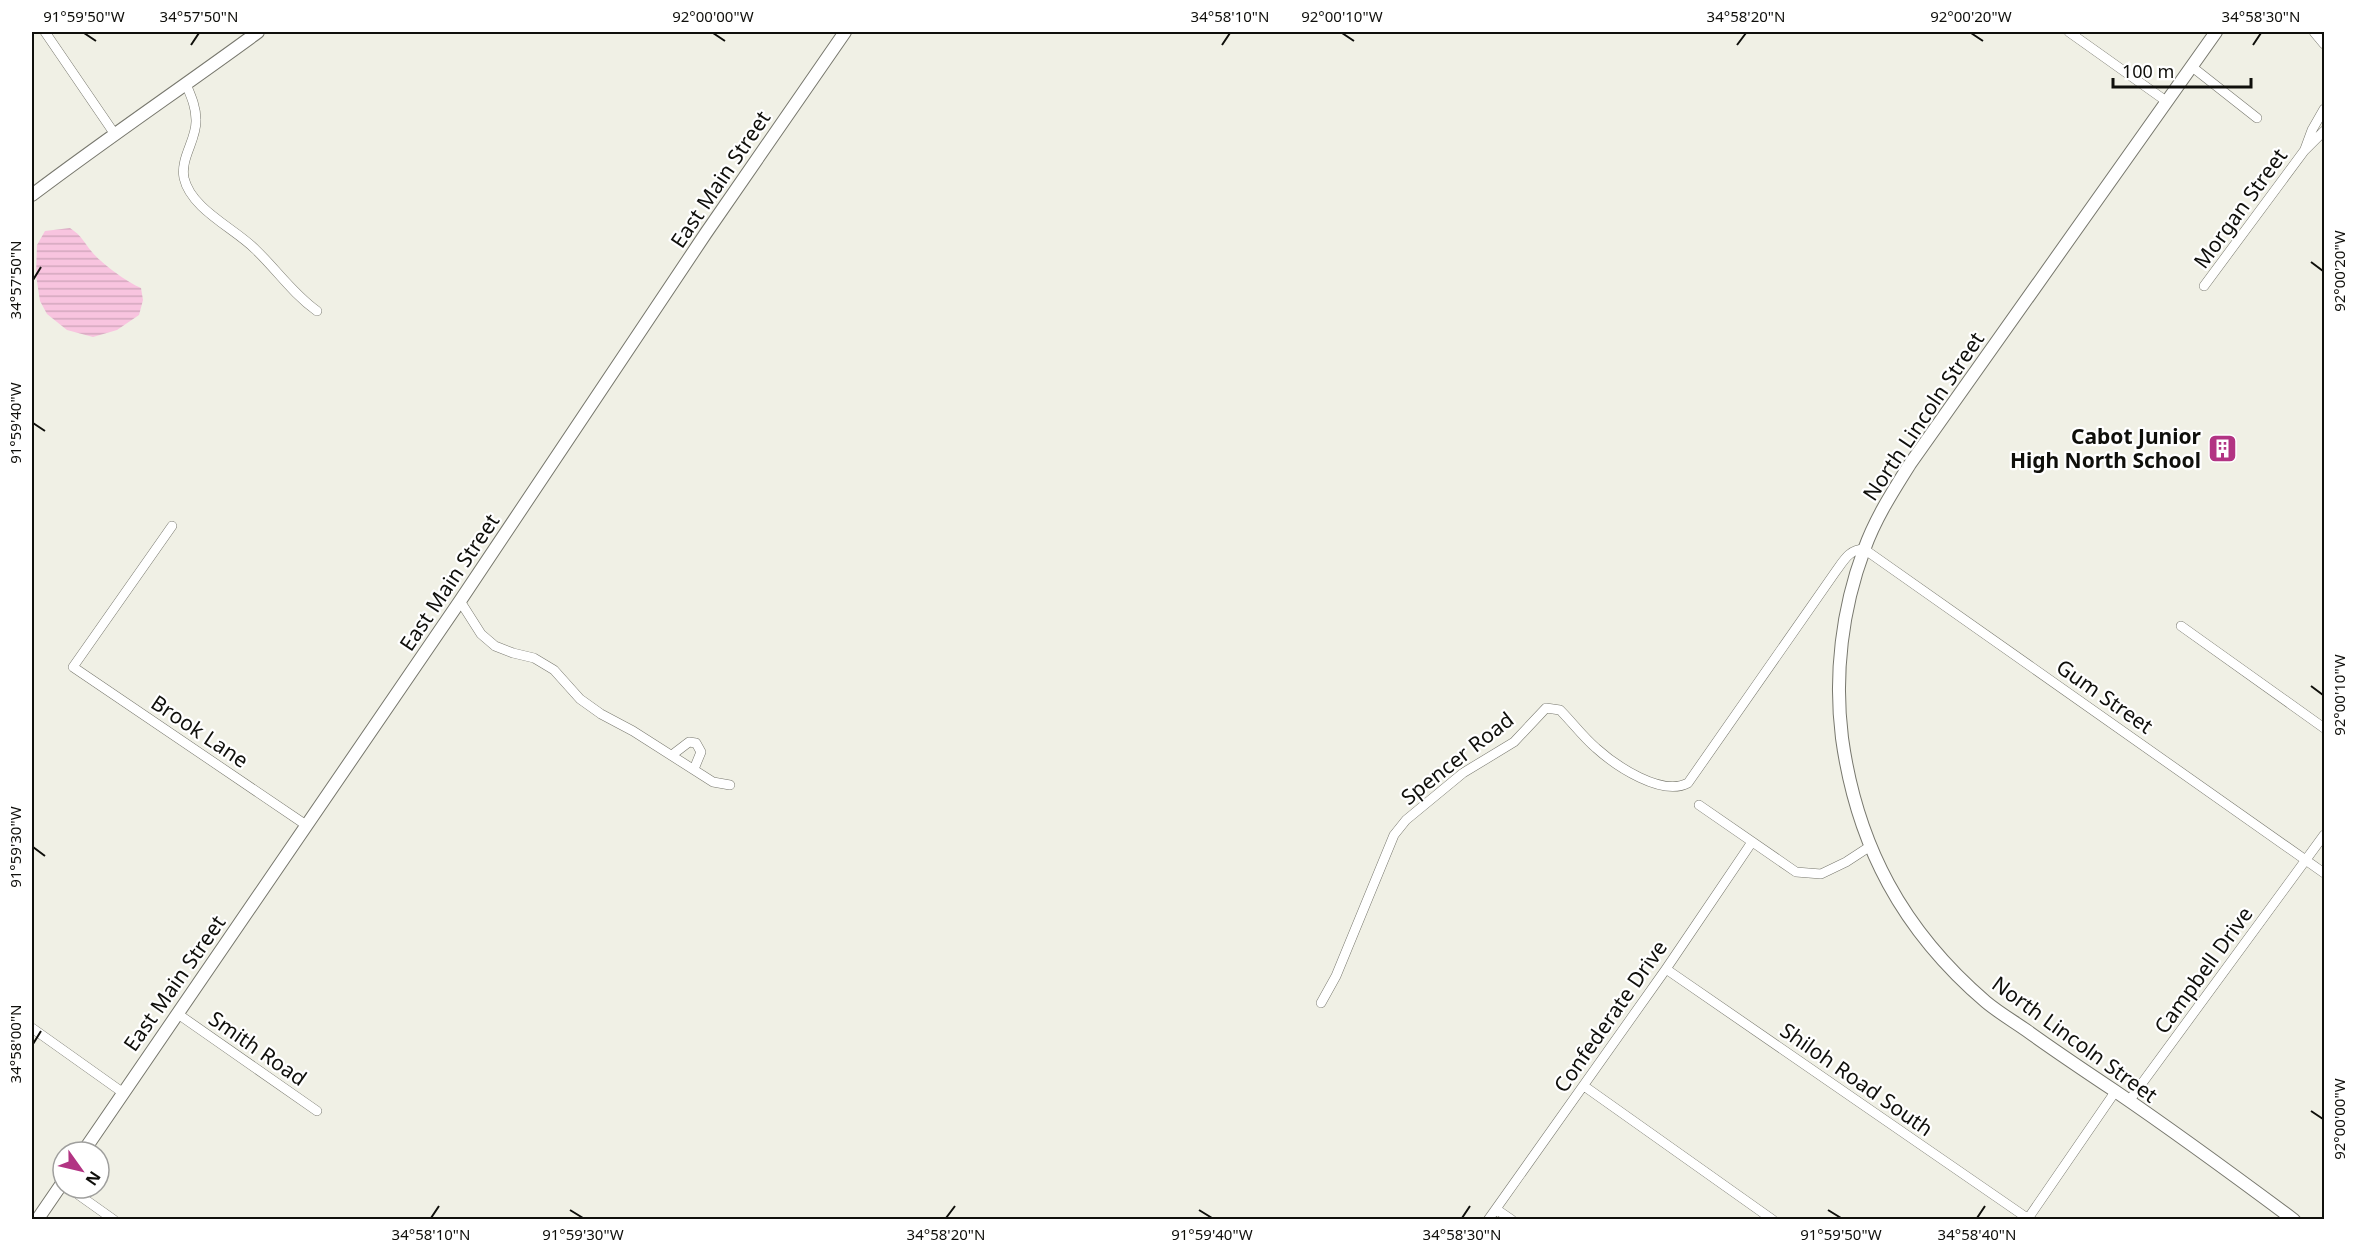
<svg xmlns="http://www.w3.org/2000/svg" width="2356" height="1251" font-family="'Noto Sans',sans-serif">
<style>
.water{fill:url(#water-rules)}
.lines{fill:none;stroke-linecap:round;stroke-linejoin:round}
.street-casing{stroke:#77776d;stroke-width:10}
.secondary-casing{stroke:#77776d;stroke-width:14}
.street{stroke:#fff;stroke-width:9}
.secondary{stroke:#fff;stroke-width:12}
.ticks{fill:none;stroke:#0f0f0b;stroke-width:2}
.labels{text-anchor:middle;dominant-baseline:central;stroke-width:4.5;stroke-linejoin:round;paint-order:stroke}
.street-label{font-size:21px;fill:#0f0f0b;stroke:#fff}
.poi-label{font-size:21px;font-weight:bold;fill:#0f0f0b;stroke:#fff;text-anchor:end}
.neatline{fill:none;stroke:#0f0f0b;stroke-width:2}
.ticks-label{font-size:15px;text-anchor:middle;fill:#0f0f0b}
</style>
<defs>
<pattern id="water-rules" width="6" height="5" patternUnits="userSpaceOnUse" patternTransform="scale(1.5)"><rect width="6" height="5" fill="#f8c4df"/><path d="M0 2.5h6" fill="none" stroke="#d3a7be"/></pattern>
</defs>
<rect width="100%" height="100%" fill="#f0f0e5"/>
<path class="water" d="M70 228C82 236 83 241 92 252 102 264 127 282 141 288L143 300 139 315 117 330 93 337 67 330 47 314 40 301 36 275 37 245 45 231Z"/>
<g class="lines">
<defs>
<path id="street" d="M45 32 114 133
M2069 32 2166 101
M2314 32 2324 44
M2191 66 2257 118
M186 84C191 96 196 107 196 120 197 139 180 158 184 178 191 209 234 228 255 249 277 270 292 293 317 311
M2305 149 2312 130 2324 109
M2204 286 2304 151 2324 131
M172 526 73 667 306 825
M460 601 481 634 495 646 513 653 534 658 554 670 580 699 601 714 633 731 713 782 730 785
M2181 626 2324 728
M672 755 689 742 696 743 701 752 694 769
M1699 805 1796 872 1821 874 1846 862 1869 847
M1666 969 2030 1220
M1321 1003 1336 976 1394 835 1406 820 1463 773 1514 742 1546 708 1560 710C1572 722 1583 737 1596 748 1616 766 1662 797 1688 783L1836 571C1844 560 1850 549 1864 549L2324 873
M178 1014 317 1111
M32 1028 122 1092
M1584 1086 1773 1220
M2129 1101 2324 835
M69 1188 114 1220
M1496 1209 1512 1220
M1488 1220 1666 969 1752 842
M2027 1220 2115 1092"/>
<path id="secondary" d="M2216 32 1910 464C1893 491 1875 519 1864 550 1842 609 1834 675 1842 738 1857 846 1903 931 1986 1002 1998 1012 2013 1021 2026 1030 2055 1051 2085 1071 2115 1091 2175 1132 2235 1176 2294 1220
M32 195C106 139 183 87 258 32
M83 1152 460 601 706 233 845 32
M37 1220 63 1182"/>
</defs>
<use href="#street" class="street-casing"/>
<use href="#secondary" class="secondary-casing"/>
<use href="#street" class="street"/>
<use href="#secondary" class="secondary"/>
</g>
<path class="ticks" d="M84 33 96 41M713 33 725 41M1342 33 1354 41M1971 33 1983 41M191 45 199 33M1222 45 1230 33M1737 45 1746 33M2253 45 2261 33M2311 262 2323 271M33 280 41 267M33 423 45 431M2311 686 2323 695M33 847 45 856M33 1044 41 1031M2311 1111 2323 1119M570 1210 583 1218M1199 1210 1212 1218M1828 1210 1841 1218M431 1218 439 1206M946 1218 955 1206M1462 1218 1470 1206M1977 1218 1985 1206"/>
<defs>
<symbol id="building-square" viewBox="-11 -11 22 22"><rect x="-9" y="-9" width="18" height="18" rx="4" fill="#b23483" stroke="#fff"/><path d="M-4-6H4V6H1V3H-1V6H-4ZM-2.5-4.3h1.7v1.8h-1.7ZM.8-4.3h1.7v1.8H.8ZM-2.5-1h1.7V.8h-1.7ZM.8-1h1.7V.8H.8Z" fill="#fff"/></symbol>
</defs>
<g fill-rule="evenodd">
<use href="#building-square" x="2206" y="432" width="33" height="33"/>
</g>
<g class="labels">
<g class="street-label">
<text transform="translate(720 179) rotate(-56)">East Main Street</text>
<text transform="translate(2240 208) rotate(-54)">Morgan Street</text>
<text transform="translate(1923 416) rotate(-56)">North Lincoln Street</text>
<text transform="translate(449 582) rotate(-56)">East Main Street</text>
<text transform="translate(2105 696) rotate(35)">Gum Street</text>
<text transform="translate(200 731) rotate(34)">Brook Lane</text>
<text transform="translate(1457 758) rotate(-38)">Spencer Road</text>
<text transform="translate(2203 970) rotate(-54)">Campbell Drive</text>
<text transform="translate(174 983) rotate(-55)">East Main Street</text>
<text transform="translate(1610 1016) rotate(-55)">Confederate Drive</text>
<text transform="translate(2075 1039) rotate(36)">North Lincoln Street</text>
<text transform="translate(258 1048) rotate(35)">Smith Road</text>
<text transform="translate(1857 1079) rotate(35)">Shiloh Road South</text>
</g>
<g class="poi-label">
<text x="2201" y="436">Cabot Junior<tspan x="2201" dy="24">High North School</tspan></text>
</g>
</g>
<rect width="2356" height="1251" fill="none" stroke="#ffffff" stroke-width="66"/>
<g transform="translate(81 1170) rotate(124)"><circle r="28" fill="#ffffff" stroke="#9f9f9d" stroke-width="1.5"/>
<path d="M0-4.5L10 22L0 15L-10 22Z" fill="#b23483"/>
<text y="-9" font-size="16" font-weight="bold" text-anchor="middle" fill="#0f0f0b">N</text>
</g>
<path d="M2113 78v9h138v-9" fill="none" stroke="#0f0f0b" stroke-width="3"/>
<text x="2122" y="78" font-size="18" fill="#0f0f0b" stroke="#ffffff" stroke-width="4.5" paint-order="stroke">100 m</text>
<rect x="33" y="33" width="2290" height="1185" class="neatline"/>
<g class="ticks-label">
<text x="84" y="22">91°59'50"W</text>
<text x="199" y="22">34°57'50"N</text>
<text x="713" y="22">92°00'00"W</text>
<text x="1230" y="22">34°58'10"N</text>
<text x="1342" y="22">92°00'10"W</text>
<text x="1746" y="22">34°58'20"N</text>
<text x="1971" y="22">92°00'20"W</text>
<text x="2261" y="22">34°58'30"N</text>
<text transform="translate(2340 271) rotate(-90)" y="5">92°00'20"W</text>
<text transform="translate(16 280) rotate(-90)" y="5">34°57'50"N</text>
<text transform="translate(16 423) rotate(-90)" y="5">91°59'40"W</text>
<text transform="translate(2340 695) rotate(-90)" y="5">92°00'10"W</text>
<text transform="translate(16 847) rotate(-90)" y="5">91°59'30"W</text>
<text transform="translate(16 1044) rotate(-90)" y="5">34°58'00"N</text>
<text transform="translate(2340 1119) rotate(-90)" y="5">92°00'00"W</text>
<text x="431" y="1240">34°58'10"N</text>
<text x="583" y="1240">91°59'30"W</text>
<text x="946" y="1240">34°58'20"N</text>
<text x="1212" y="1240">91°59'40"W</text>
<text x="1462" y="1240">34°58'30"N</text>
<text x="1841" y="1240">91°59'50"W</text>
<text x="1977" y="1240">34°58'40"N</text>
</g>
</svg>
